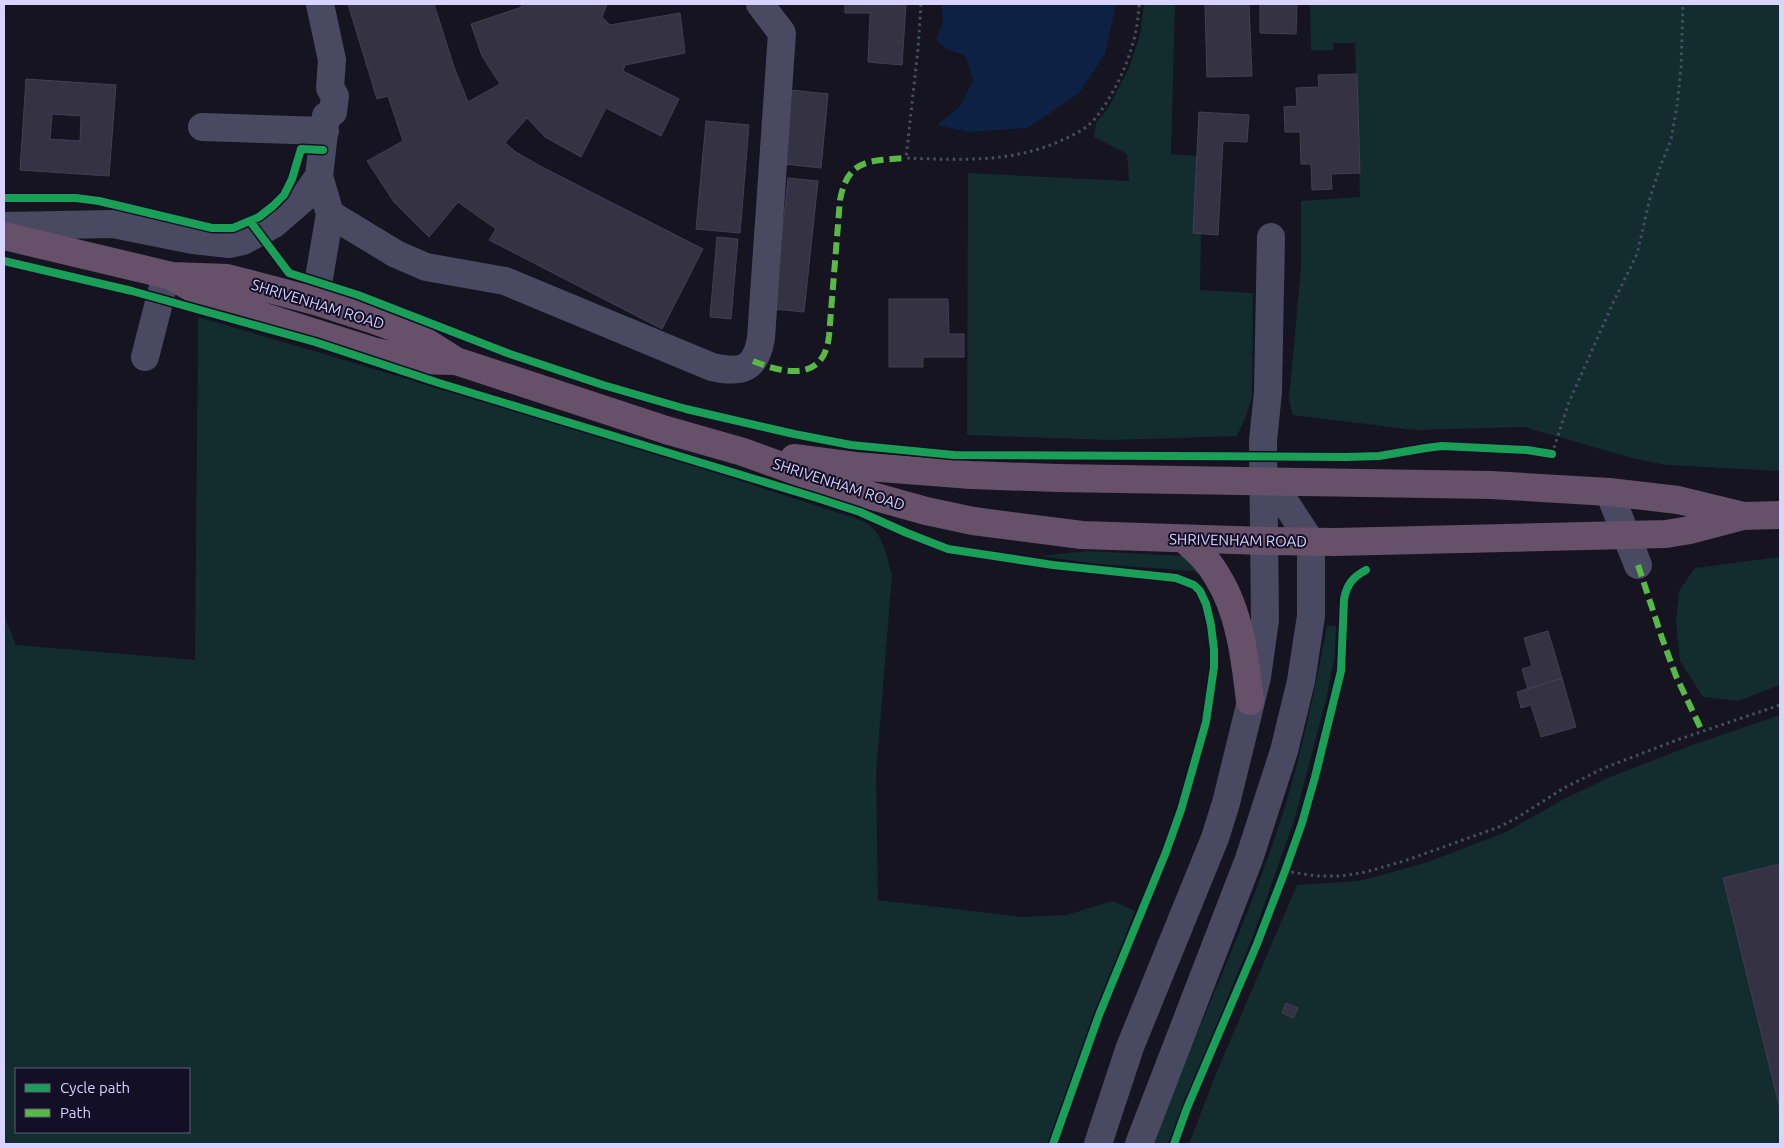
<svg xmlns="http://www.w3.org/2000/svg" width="1784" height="1148" font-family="Ubuntu,sans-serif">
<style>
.green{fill:#132c2d;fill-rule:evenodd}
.water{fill:#0d2144}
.building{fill:#343243;stroke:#433f54;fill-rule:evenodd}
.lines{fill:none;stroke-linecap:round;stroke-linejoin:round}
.path{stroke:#44505f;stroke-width:3;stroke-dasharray:2.5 4;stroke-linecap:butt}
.minor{stroke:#4a4962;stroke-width:28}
.highway{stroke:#67516a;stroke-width:28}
.quiet{stroke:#58b947;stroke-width:6;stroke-dasharray:12 6;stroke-linecap:butt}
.cycleway-casing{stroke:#130f26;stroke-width:11}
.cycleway{stroke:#1a9f57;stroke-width:8}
.labels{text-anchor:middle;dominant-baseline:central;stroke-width:4;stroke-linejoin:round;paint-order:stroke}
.street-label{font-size:15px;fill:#d9d4ff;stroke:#130f26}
</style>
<rect width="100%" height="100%" fill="#161421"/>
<path class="green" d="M1144 4H1175L1171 154 1197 156 1193 233H1201L1200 290 1253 293 1252 397 1246 416 1237 436 1112 440 967 435 968 173 1129 181 1127 154 1094 137 1096 123 1110 105 1129 68 1140 35Z
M1310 4H1780V471L1667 465 1632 458 1524 427 1415 430 1293 415 1289 400 1301 268V201L1360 197 1355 43H1333V50H1311Z
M198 317 344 360 707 470 848 516C854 518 861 520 866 523 883 533 887 557 892 575L876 773 878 900 1022 917 1066 915 1113 901 1135 911 1088 1030 1049 1144H4V615L16 645 195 660ZM16 1069H189V1132H16Z
M1089 551 1182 556 1194 561 1219 596 1211 595 1206 580 1194 571 1097 564 1040 556Z
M1780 557V685L1738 701 1703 697 1680 661 1676 621 1679 591 1695 568Z
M1327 626H1336L1335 654 1326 700 1294 821 1253 936 1168 1144H1153C1194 1033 1247 926 1283 813 1302 752 1315 689 1327 626Z
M1780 715V864L1723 878 1780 1109V1144H1189L1215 1076 1297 885 1359 881 1425 863 1506 832 1564 799 1610 777 1698 743Z"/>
<path class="water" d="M942 4H1116L1105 54 1079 93 1028 128 967 132 937 125 960 106 973 80 965 55 948 50 936 40 943 23Z"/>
<path class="building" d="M348 4H434L454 67 468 102 500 84 482 56 471 24 522 7 521 4H607L602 17 610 25 680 13 685 53 625 65 623 71 679 99 661 136 606 108 581 157 545 137 527 118 505 143 516 152 540 166 703 249 662 329 489 240 496 229 458 202 429 237 394 202 367 161 403 141 388 96 377 99Z
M845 4H906L902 65 868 62 870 13H845Z
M1205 4H1249L1252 76 1207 77Z
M1260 4H1297L1296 34 1260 33Z
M1357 74 1360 173 1331 174 1332 189 1312 190 1311 164H1301L1300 132H1285L1284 107 1297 106 1296 88 1319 87 1318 75Z
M26 79 116 85 109 176 20 170ZM52 114 81 116 80 141 50 139Z
M791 90 828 94 821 168 784 164Z
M1199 112 1249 115 1247 142 1223 141 1218 235 1193 233Z
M706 121 749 125 740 233 696 229Z
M788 178 818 181 804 312 774 309Z
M717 237 738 239 731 319 710 317Z
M889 299H948L949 334H964V357H923V367H889Z
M1548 631 1562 678 1528 689 1522 669 1532 666 1524 638Z
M1562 678 1576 727 1541 737 1531 705 1521 708 1517 692Z
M1780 864V1109L1723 878Z
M1286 1003 1298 1008 1293 1018 1282 1013Z"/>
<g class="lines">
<path class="path" d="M921 4 918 49 906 158C959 160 1011 163 1060 141 1071 136 1083 131 1092 122 1102 111 1110 97 1117 84 1130 58 1138 32 1139 4
M1552 454 1569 402 1613 303 1637 254 1650 198 1660 167 1671 140 1677 106 1681 68 1683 4
M1285 871 1317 876H1341L1366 872 1407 860 1499 827 1515 819 1564 788 1604 768 1677 740 1780 705"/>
<path class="minor" d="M320 4 332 60 330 88 335 96 333 112 326 116
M202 127 325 131
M330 214 396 254 426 267 505 281 712 367C742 374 756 369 761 338L782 33 760 4
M4 226 113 224 193 240 229 244 243 241 274 224 303 199 319 176
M315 301 330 214 319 176 326 116
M145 357 166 275
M1609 492 1638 565
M1098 1144 1130 1047 1215 838 1226 803 1257 677 1265 620 1263 441 1268 392 1271 237
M1139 1144 1249 859 1284 751 1301 681 1311 616V542L1281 496 1264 480"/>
<path class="highway" d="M4 236 172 276 227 278 315 301 377 321 415 335 456 361 666 430 743 452 840 487 926 511 973 521 1082 535 1265 541 1335 542 1666 534 1690 530 1743 516 1780 515
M173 277 214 301 376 352 411 360 456 361
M794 458 855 466 971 475 1057 478 1491 485 1609 492 1678 500 1740 515
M1184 539C1196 550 1209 561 1217 576 1240 612 1245 659 1250 701"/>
<path class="quiet" d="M753 361C785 374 824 382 829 336L840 200C848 158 870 161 906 158
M1638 565 1662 638 1676 676 1702 731"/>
<defs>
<path id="cycleway" d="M4 198H76L99 201 212 228H233L259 217 273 206 284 195 292 179 301 149 323 150
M250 221 289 273 358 295 510 354 603 385 686 409 794 434 851 445 954 455 1346 457 1379 456 1426 448 1442 446 1527 450 1552 454
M4 261 132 291 315 342 439 383 817 498 860 512 907 533 948 549 1053 565 1176 578 1194 585 1200 591 1206 604 1211 625 1214 650V667L1206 722 1181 810 1166 852 1099 1015 1053 1144
M1174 1144 1187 1108 1257 944 1285 871 1302 823 1315 777 1341 671 1344 599C1347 584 1353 577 1366 570"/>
</defs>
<use href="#cycleway" class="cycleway-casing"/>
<use href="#cycleway" class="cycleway"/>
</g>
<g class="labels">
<g class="street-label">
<text transform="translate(318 304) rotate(17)">SHRIVENHAM ROAD</text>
<text transform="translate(839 484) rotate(18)">SHRIVENHAM ROAD</text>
<text transform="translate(1238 540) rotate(1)">SHRIVENHAM ROAD</text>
</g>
</g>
<rect width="1784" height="1148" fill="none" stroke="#d9d4ff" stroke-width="10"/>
<rect x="15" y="1068" width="175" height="65" fill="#130f26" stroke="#625e7d"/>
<rect x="25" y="1084" width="25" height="8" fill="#1a9f57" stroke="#625e7d"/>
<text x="60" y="1093" font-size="15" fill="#d9d4ff">Cycle path</text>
<rect x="25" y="1109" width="25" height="8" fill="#58b947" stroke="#625e7d"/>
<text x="60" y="1118" font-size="15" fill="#d9d4ff">Path</text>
</svg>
